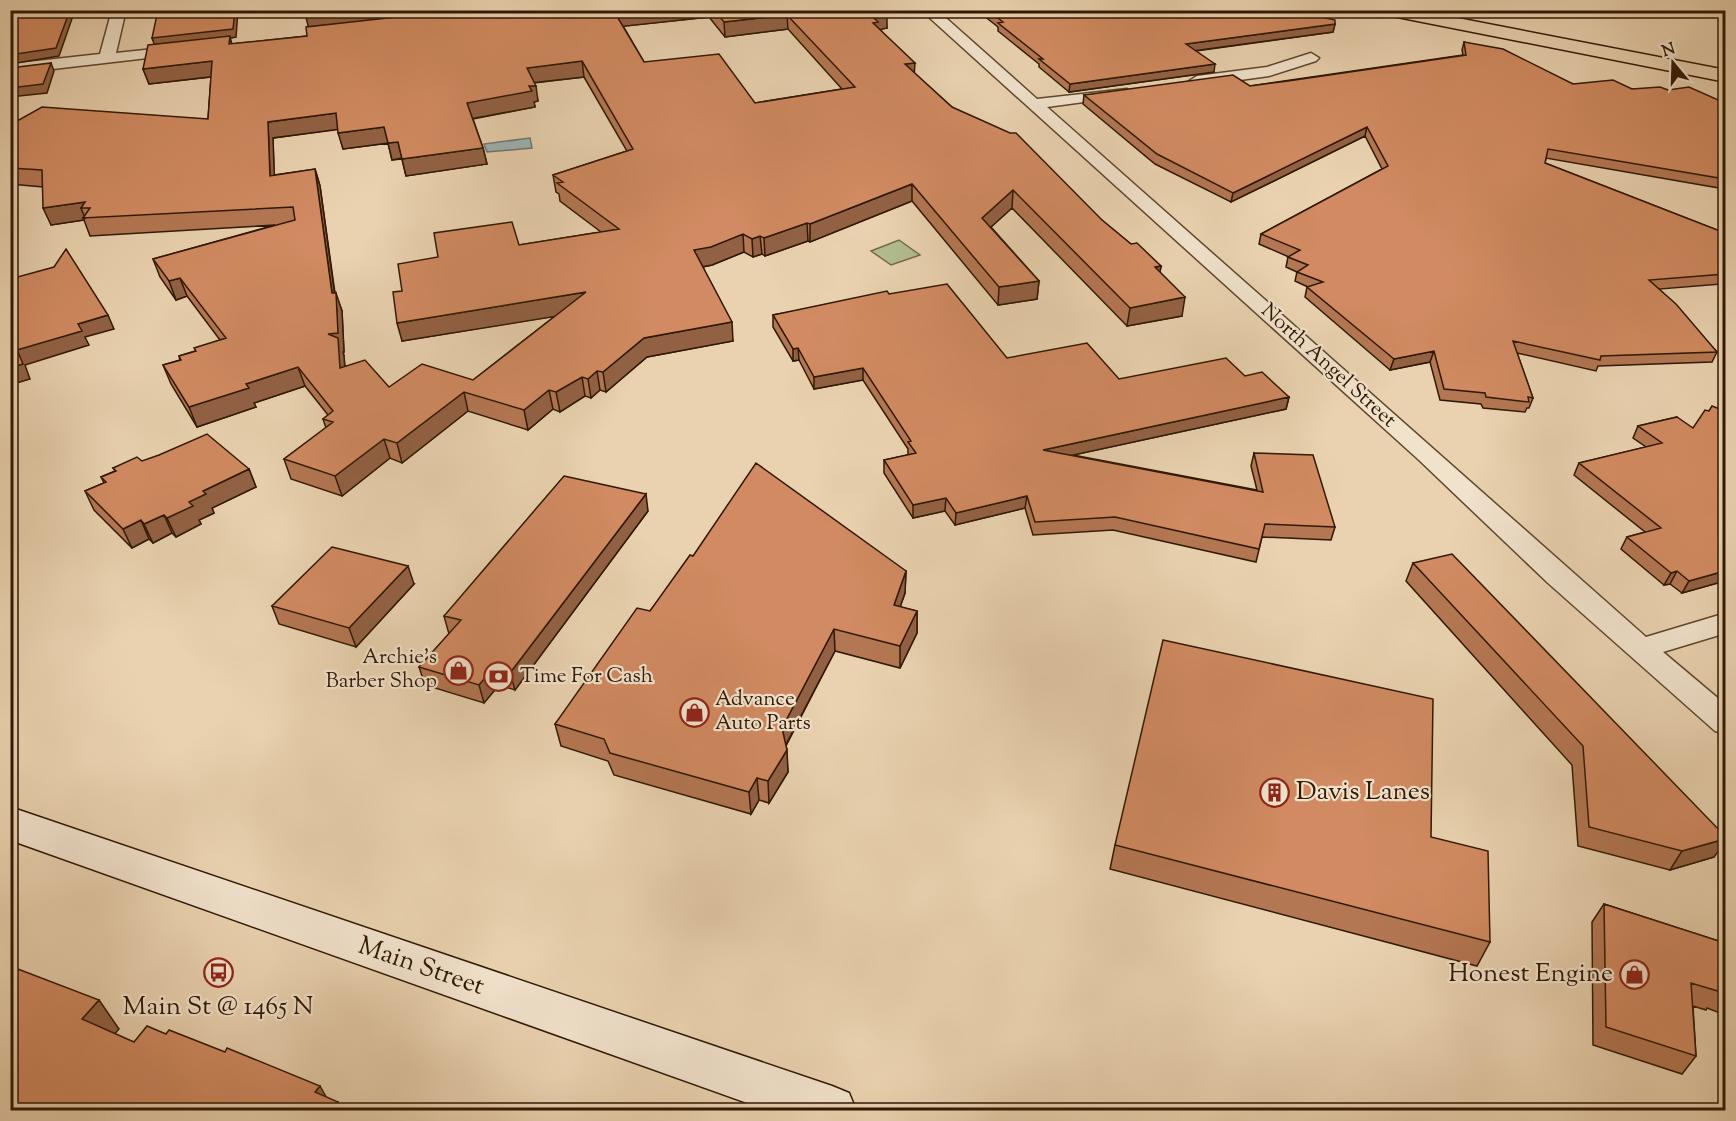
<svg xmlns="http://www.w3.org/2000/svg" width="1736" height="1121" font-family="'Sorts Mill Goudy',serif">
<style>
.green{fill:#b2bd8f;stroke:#716a49;stroke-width:1.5}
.water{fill:#9db5b7;stroke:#71766f;stroke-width:1.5}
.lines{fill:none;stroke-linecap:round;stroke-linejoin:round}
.minor-casing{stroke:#5e462e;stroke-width:3}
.secondary-casing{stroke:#301803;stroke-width:3}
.motorway-casing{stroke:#301803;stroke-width:3}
.minor{fill:#f1e2cc;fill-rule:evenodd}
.secondary{fill:#f1e2cc;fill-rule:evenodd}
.motorway{fill:#ead2b0;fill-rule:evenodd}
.wall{fill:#b47753;stroke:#301803;stroke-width:1.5;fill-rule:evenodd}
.shaded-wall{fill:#926144;stroke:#301803;stroke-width:1.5}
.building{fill:#d18a61;stroke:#301803;stroke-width:1.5;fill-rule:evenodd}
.labels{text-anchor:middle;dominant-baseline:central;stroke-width:4.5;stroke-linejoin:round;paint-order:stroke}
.street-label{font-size:21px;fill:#301803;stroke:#f1e2cc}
.poi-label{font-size:21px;fill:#301803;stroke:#f1e2cc;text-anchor:start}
.near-poi-label{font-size:26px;fill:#301803;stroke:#f1e2cc;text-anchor:start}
.near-street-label{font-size:26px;fill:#301803;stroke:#f1e2cc}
</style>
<rect width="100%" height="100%" fill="#ead2b0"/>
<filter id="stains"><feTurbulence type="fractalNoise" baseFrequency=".00333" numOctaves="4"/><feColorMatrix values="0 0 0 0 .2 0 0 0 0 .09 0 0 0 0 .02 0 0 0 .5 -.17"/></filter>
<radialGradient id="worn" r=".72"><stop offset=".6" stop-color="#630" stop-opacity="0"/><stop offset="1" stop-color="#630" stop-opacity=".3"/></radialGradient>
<path class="green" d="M899 240 920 255 891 265 871 251Z"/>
<path class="water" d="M530 138 532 148 487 152 484 144Z"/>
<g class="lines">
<defs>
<path id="minor" d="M112 10H126L116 53 182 46 189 50 182 54 10 74V64L100 54Z
M921 10H937L1037 99 1127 89 1129 92 1121 97 1047 107 1646 637 1726 613V633L1663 652 1726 705V734L1715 731 1548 583 1419 460Z
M1311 53 1319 58 1316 61 1269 76 1197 86 1189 81 1197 76 1267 67Z"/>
<path id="secondary" d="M10 807 832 1086 849 1093 856 1110H767L10 840Z"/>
<path id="motorway" d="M1379 10H1416L1726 70V82L1387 15Z"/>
</defs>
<use href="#minor" class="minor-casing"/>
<use href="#secondary" class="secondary-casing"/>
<use href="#motorway" class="motorway-casing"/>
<use href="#minor" class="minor"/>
<use href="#secondary" class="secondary"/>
<use href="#motorway" class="motorway"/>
</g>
<path class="wall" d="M305 10H884L887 28 880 29 914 73 952 107 1102 220 1131 244 1161 266 1160 272 1182 316 1127 326 1012 208 991 227 1039 281 1037 299 998 305 912 201 810 242 808 241 765 256 762 254 753 257 744 252 712 265 703 267 733 341 647 357 606 392 600 390 591 398 585 396 560 412 553 409 528 430 468 411 402 463 390 458 342 496 291 479 284 459 326 428 323 419 328 415 305 386 254 403 256 407 197 427 171 384 163 365 180 360 179 356 195 351 220 340 187 296 176 300 160 277 153 259 275 225 90 236 84 220 51 225 43 187 10 184V125L208 119 211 77 149 84 143 69 155 44 152 38 236 37 230 38 232 44 307 36 309 27ZM709 17 725 37 788 29 842 89 755 103 644 62 623 26ZM584 77 627 151 553 175 556 192 559 194 560 201 601 232 519 245 402 291V341L555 316 473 380 389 387 345 367 344 356 343 352H344L342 311 335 293 320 186 315 169 274 175 273 138 338 129 343 149 388 143 392 160 402 159 406 176 487 164 483 148 473 119 535 107 534 102 538 101 534 83Z
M1089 10 1085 13 1335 24 1333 32 1196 51 1214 72 1069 92 1039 67V64L998 31V27L978 11Z
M1464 42 1573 84 1632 89 1668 90 1725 103V189L1546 158 1545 163 1725 233V288L1721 284 1659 289 1717 352 1712 362 1598 366 1596 371 1517 353 1533 398 1529 408H1527L1525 412 1483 408 1481 404 1440 400 1430 362 1390 370 1305 297 1307 287H1308L1295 281 1297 272 1286 267 1288 257H1289L1259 244 1261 234 1382 169 1365 136 1231 202 1155 164 1083 104 1084 95 1250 86 1463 55 1462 50Z
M889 294 1007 358 1119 379 1245 376 1289 397 1286 409 1073 455 1257 490 1251 466 1254 453 1335 527 1331 540 1262 537 1256 562 1113 530 1033 535 1025 508 955 525 945 511 913 518 884 473V460L908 455V449L863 380 814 389 799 360 793 361 773 327V315Z
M1677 417 1725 581 1682 593 1670 584 1664 585 1621 549 1627 537 1645 532 1574 475 1579 463 1646 447 1633 438 1638 426Z
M142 461 249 469 256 487 212 508 214 513 199 520 201 524 176 537 172 533 153 543 149 539 132 548 94 510 85 491 104 483 101 477 115 471 113 468Z
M648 511 515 690 499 685 484 703 425 685 419 667 449 634 444 616Z
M693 556 906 571 905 593 900 607 917 611V633L900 668 835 651 786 746 788 772 769 803 759 800 751 814 614 775 608 761 561 746 555 724 650 611Z
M1413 563 1714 857 1670 870 1578 846 1572 765 1406 581Z
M414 584 356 647 279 624 272 606Z
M1431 837 1490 942 1477 966 1110 869 1115 845Z
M1604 904 1725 943V1015L1707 1008 1706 1010 1693 1006 1696 1056 1682 1074 1593 1045 1592 922Z"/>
<path class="shaded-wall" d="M70 10H75L59 56 10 64V55Z
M235 10H238L236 37 230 38 234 51 155 46 152 38Z
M341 10H473L309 29 305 14Z
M635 10H709V17L617 27 615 13Z
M1077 10H1089L1069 22V15Z
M887 14V28L878 30V37L872 16Z
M787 15 788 29 725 37 724 22Z
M1335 24 1333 32 1185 52 1186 44Z
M212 61 218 76 149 84 143 69Z
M582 61 584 77 530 83 527 68Z
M51 63 54 71 47 93 10 97V88Z
M915 63 914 78 905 64Z
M1215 64 1214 72 1069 92 1070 84Z
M529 86H536L538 101 534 102 535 107 470 119 467 103Z
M336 113 341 129 273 138 275 193 270 176 268 122Z
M384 127 389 143 343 149 338 133Z
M1367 127 1365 136 1231 202 1233 193Z
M398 142 402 158 392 160 388 143Z
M483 148 487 164 406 176 402 159Z
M315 169 320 186 337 312 332 293Z
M912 184V201L810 242V224Z
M1013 190 1012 208 981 236 982 218Z
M10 197 15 207 10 220Z
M85 202 81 208 85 218H83L84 220 51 225 43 208Z
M807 223 808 241 765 256 764 238Z
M743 234 744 252 712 265 696 268 694 250Z
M760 236 762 254 753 257 752 239Z
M1161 266 1158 284 1155 267Z
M180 278 187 296 176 300 169 281Z
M1039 281 1037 299 998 305 999 287Z
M586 292 589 311 402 341 397 323Z
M336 293 342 311 344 352H343L344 356 346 387 328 334Z
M1185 297 1182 316 1127 326 1130 308Z
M108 315 114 329 85 337 89 345 25 365 30 379 10 385V368L17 350 78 324Z
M732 322 733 341 647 357 606 392 603 372 644 338Z
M798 348 799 360 793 361V349Z
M1434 351 1430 362 1390 370 1394 359Z
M298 367 305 386 254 403 256 407 197 427 189 407 246 384Z
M863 368V380L814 389V377Z
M597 371 600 390 591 398 588 379Z
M582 377 585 396 560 412 556 392Z
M549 390 553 409 528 430 524 410Z
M464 392 468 411 402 463 397 443Z
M1289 397 1286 409 1041 462 1043 450Z
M384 439 390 458 342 496 335 476Z
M249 469 256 487 212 508 214 513 199 520 201 524 176 537 167 518 203 491Z
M646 494 648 511 515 690 510 673Z
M1027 496 1025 508 955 525 956 513Z
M946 498 945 511 913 518V505Z
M164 515 172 533 153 543 144 524Z
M141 520 149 539 132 548 123 529Z
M408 566 414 584 356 647 349 628Z
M906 571 905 593 893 627 894 605Z
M1677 571 1670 584 1664 585 1671 573Z
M1725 571V581L1682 593 1689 581Z
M917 611V633L900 668V646Z
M834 629 835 651 783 750 782 728Z
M494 667 499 685 484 703 479 685Z
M787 750 788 772 769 803 768 781Z
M757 778 759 800 751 814 749 792Z
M1725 839V842L1714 857 1670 870 1682 851Z
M99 1000 119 1029 103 1047 82 1019Z
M320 1086 333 1109 338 1102 343 1110H326L315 1092Z"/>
<path class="building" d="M10 10H70L56 48 10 55Z
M158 10H235L233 29 152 38Z
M305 10H341L305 14Z
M460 10H635L615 13 644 62 719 54 755 103 855 87 787 15 724 22 714 10H884L887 14 872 16 878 22 873 23 915 63 905 64 952 107 1010 133H1016L1102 220 1131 244 1137 243 1161 266 1155 267 1185 297 1130 308 1013 190 982 218 1039 281 999 287 912 184 810 224 807 223 764 238 760 236 752 239 743 234 711 247 694 250 732 322 644 338 603 372 597 371 588 379 582 377 556 392 549 390 524 410 464 392 397 443 384 439 335 476 284 459 333 422 323 419 333 411 298 367 246 384 249 388 189 407 163 365 181 360 179 356 196 351 194 348 226 338 180 278 169 281 153 259 295 220 293 207 83 218 90 208H81L85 202 43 208 42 170 10 168V125L42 107 208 119 212 61 143 69 148 45 230 36 229 44 307 36 306 27ZM582 61 633 149 553 175 563 182 557 183 619 229 519 245 512 222 434 233 438 257 398 264 402 291 393 292 397 323 586 292 473 380 422 364 389 387 365 360 340 368 338 338 328 334 338 333 336 293H332L315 169 270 176 268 122 336 113 338 133 384 127 388 143 398 142 402 159 483 148 467 103 532 91 529 86H536L527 68Z
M988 10H1077L1069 15 1106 10H1287L1335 20V24L1186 44 1215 64 1070 84 1039 59H1043L998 23 1003 22Z
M1464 42 1503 49 1573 84 1613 80 1632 89 1660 87 1668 90 1689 87 1725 103V179L1548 149 1545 163 1725 233V274L1649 280 1676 304 1717 352 1601 356 1600 360 1513 341 1533 398 1528 397 1529 402 1486 397 1485 393 1444 389 1434 351 1394 359 1307 287 1323 282 1297 272 1308 265 1288 257 1300 250 1261 234 1388 166 1367 127 1233 193 1157 154 1084 95 1233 75 1250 86 1288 81 1466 55Z
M51 63 43 84 10 88V68Z
M66 249 108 315 78 324 82 331 17 350 23 364 10 368V279L54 267Z
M947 284 1007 358 1087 343 1119 379 1226 358 1245 376 1262 372 1289 397 1043 450 1263 492 1254 453 1313 455 1335 527 1265 524 1259 549 1115 517 1035 522 1027 496 956 513 946 498 913 505 884 460 916 453 908 442 911 441 863 368 814 377 798 348 793 349 773 315 887 291 889 294Z
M1712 406 1725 411V571L1689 581 1677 571 1671 573 1627 537 1661 528 1579 463 1662 443 1638 426 1677 417 1693 428 1705 410 1709 411Z
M207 434 249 469 203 491 206 494 189 502 193 506 167 518 164 515 144 524 141 520 123 529 85 491 106 482 101 477 116 471 113 468 137 457 142 461 159 455Z
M756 463 906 571 894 605 917 611 900 646 834 629 782 728 787 750 768 781 757 778 749 792 610 753 604 739 555 724 637 608 650 611 690 555 693 556Z
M564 476 646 494 510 673 494 667 479 685 419 667 461 620 444 616Z
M332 547 408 566 349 628 272 606Z
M1452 554 1725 836V839L1682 851 1589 827 1583 746 1413 563Z
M1163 640 1433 699 1431 837 1488 851 1490 942 1115 845Z
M1604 904 1725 943V991L1720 989 1721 992 1691 983 1696 1056 1606 1027Z
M10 966 99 1000 82 1019 134 1042 147 1026 166 1034 169 1030 225 1052 227 1048 320 1086 315 1092 338 1102 332 1110H10Z"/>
<defs>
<symbol id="shop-ring" viewBox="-11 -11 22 22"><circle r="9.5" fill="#f1e2cc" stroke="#8f2418" stroke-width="1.5"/><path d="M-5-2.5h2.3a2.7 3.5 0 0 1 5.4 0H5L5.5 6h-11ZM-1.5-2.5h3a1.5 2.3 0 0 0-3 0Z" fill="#8f2418"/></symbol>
<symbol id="bank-ring" viewBox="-11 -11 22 22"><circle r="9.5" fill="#f1e2cc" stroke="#8f2418" stroke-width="1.5"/><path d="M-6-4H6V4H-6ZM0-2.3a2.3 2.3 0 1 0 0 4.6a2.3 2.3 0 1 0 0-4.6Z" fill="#8f2418"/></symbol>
<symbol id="building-ring" viewBox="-11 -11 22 22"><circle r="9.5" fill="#f1e2cc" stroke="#8f2418" stroke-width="1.5"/><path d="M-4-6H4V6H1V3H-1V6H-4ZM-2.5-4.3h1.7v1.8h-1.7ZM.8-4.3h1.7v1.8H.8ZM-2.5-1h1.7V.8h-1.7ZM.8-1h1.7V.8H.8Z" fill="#8f2418"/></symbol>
<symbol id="bus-ring" viewBox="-11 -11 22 22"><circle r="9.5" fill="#f1e2cc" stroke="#8f2418" stroke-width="1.5"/><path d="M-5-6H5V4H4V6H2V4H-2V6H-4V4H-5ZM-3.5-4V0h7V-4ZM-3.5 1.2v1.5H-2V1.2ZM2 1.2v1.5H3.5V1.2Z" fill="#8f2418"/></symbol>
</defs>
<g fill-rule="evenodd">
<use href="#shop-ring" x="442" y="654" width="33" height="33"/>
<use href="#bank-ring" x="482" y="660" width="33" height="33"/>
<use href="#shop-ring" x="678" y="696" width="33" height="33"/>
<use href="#building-ring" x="1258" y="776" width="33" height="33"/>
<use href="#bus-ring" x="202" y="956" width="33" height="33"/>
<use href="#shop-ring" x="1618" y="958" width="33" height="33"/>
</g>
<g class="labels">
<g class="street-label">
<text transform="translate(1328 366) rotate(42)">North Angel Street</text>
</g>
<g class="poi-label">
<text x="437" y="658" text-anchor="end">Archie's<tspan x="437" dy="24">Barber Shop</tspan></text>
<text x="520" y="677">Time For Cash</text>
<text x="715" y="700">Advance<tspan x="715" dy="24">Auto Parts</tspan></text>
</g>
<g class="near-poi-label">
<text x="1296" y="792">Davis Lanes</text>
<text x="1613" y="974" text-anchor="end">Honest Engine</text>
<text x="218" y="1007" text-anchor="middle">Main St @ 1465 N</text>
</g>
<g class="near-street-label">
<text transform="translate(421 967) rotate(19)">Main Street</text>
</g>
</g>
<rect width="1736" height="1121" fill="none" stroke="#ead2b0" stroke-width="36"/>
<rect x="12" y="12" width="1712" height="1097" fill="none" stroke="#301803" stroke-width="3"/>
<rect x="18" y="18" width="1700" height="1085" fill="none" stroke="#301803" stroke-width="1.5"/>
<g transform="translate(1673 63) rotate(341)" stroke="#f1e2cc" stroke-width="4.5" paint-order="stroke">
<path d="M0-4.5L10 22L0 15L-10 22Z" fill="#301803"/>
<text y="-9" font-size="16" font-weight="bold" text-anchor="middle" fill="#301803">N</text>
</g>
<rect width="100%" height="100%" filter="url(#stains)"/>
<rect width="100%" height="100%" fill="url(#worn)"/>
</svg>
